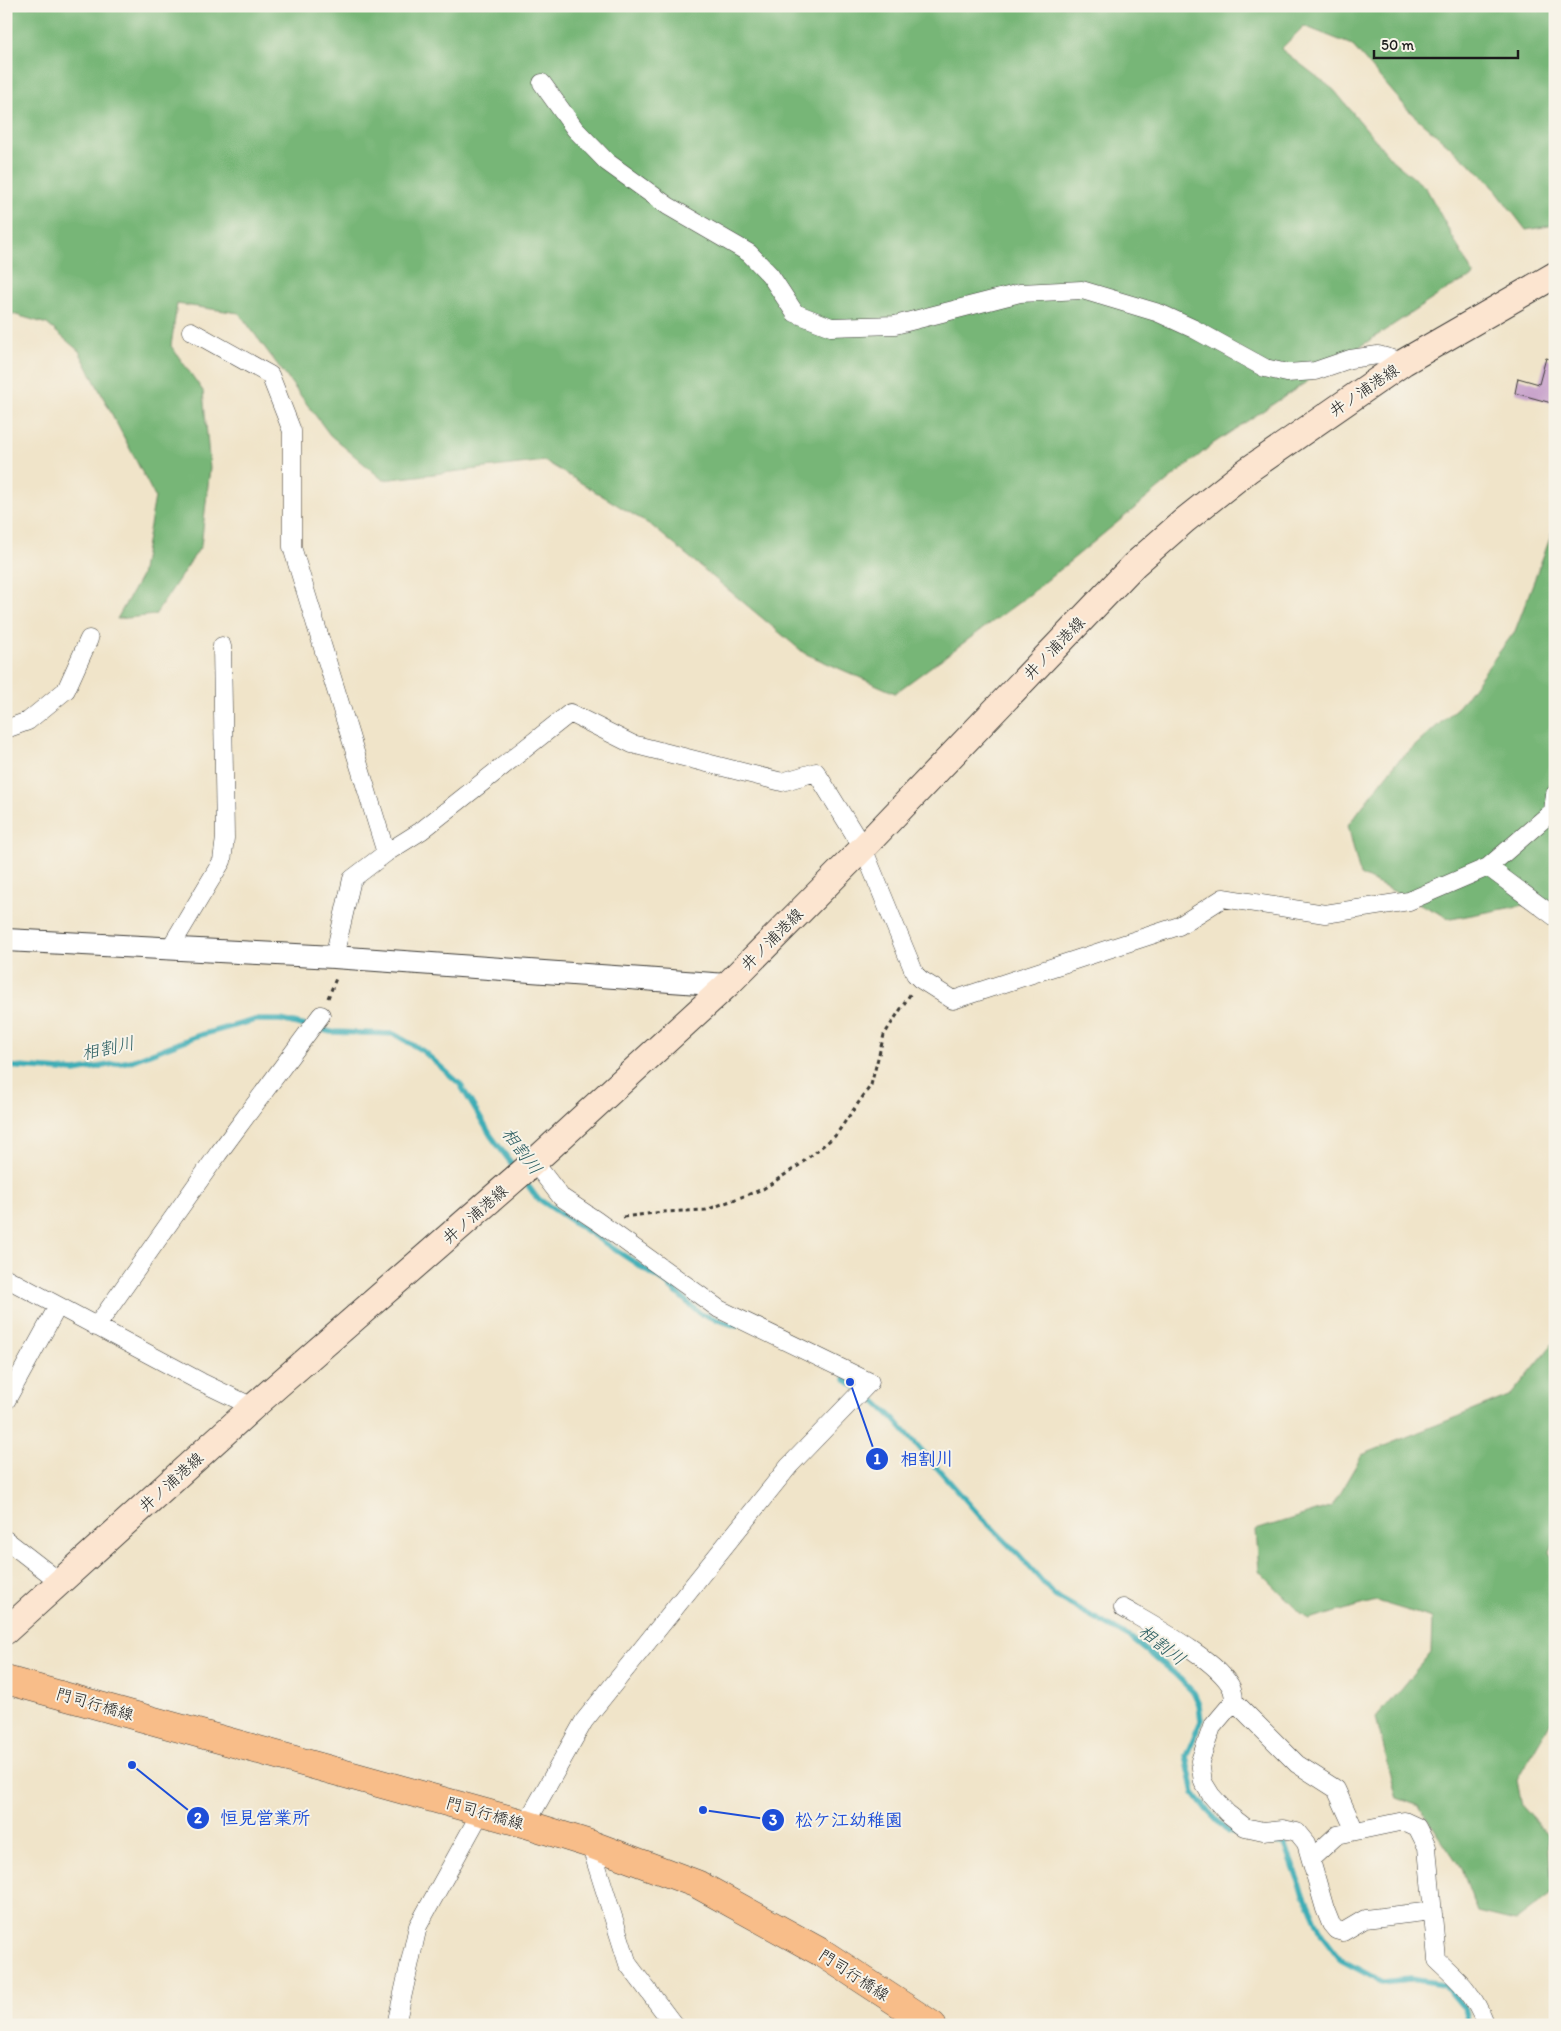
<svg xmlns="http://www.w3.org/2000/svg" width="1561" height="2031" font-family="Itim,'Klee One',sans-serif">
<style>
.forest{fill:#77b677;stroke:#4a694a}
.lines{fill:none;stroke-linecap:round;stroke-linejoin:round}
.stream{stroke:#3cadb6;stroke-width:5.5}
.building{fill:#c9a4cc}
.minor-casing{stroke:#3c3a36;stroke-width:19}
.tertiary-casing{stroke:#3c3a36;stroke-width:24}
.secondary-casing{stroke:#3c3a36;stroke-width:28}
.primary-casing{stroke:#3c3a36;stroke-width:29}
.path{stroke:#3c3a36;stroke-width:3;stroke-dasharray:4 4;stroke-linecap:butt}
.minor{stroke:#fff;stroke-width:18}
.tertiary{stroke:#fff;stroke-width:22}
.secondary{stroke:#fce5d0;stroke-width:26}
.primary{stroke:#f8bd89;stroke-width:28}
.labels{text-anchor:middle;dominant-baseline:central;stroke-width:4;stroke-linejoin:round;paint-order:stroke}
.street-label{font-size:16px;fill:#1c1c1c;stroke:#f7f3e8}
.water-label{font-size:18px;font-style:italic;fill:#2a5d61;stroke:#f7f3e8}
.leader{fill:none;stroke:#1d4ed8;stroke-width:2}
.callout-dot{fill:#1d4ed8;stroke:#f7f3e8;stroke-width:2}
.mark-label{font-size:15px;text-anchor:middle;font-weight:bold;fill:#fff}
.callout-label{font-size:18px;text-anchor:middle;font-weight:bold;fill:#1d4ed8;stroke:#f7f3e8;stroke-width:4;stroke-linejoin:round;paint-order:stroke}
</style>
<rect width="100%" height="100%" fill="#f7f3e8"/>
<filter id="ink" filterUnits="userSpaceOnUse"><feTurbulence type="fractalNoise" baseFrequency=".02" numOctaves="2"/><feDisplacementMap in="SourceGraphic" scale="10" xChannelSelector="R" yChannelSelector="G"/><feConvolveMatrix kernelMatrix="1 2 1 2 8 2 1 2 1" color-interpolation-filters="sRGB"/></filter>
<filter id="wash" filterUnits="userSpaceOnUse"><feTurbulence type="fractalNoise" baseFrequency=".0096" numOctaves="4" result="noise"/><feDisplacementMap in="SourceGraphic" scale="20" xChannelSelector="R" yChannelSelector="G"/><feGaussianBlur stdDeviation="1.12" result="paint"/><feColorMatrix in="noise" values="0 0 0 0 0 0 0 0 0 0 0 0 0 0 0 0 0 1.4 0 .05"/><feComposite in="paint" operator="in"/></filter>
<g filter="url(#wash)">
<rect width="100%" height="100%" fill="#f0e4c9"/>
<path class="forest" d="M6 6H1555V225L1526 230 1487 179 1410 112 1352 45 1304 26 1281 49 1334 90 1392 160 1426 188 1474 276 1449 288 1214 443 1029 595 895 693 804 653 652 526 545 461 383 480 330 435 239 313 177 304 171 346 203 391 210 468 201 546 155 615 117 619 141 576 155 497 79 351 47 324 6 312Z
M1555 525V899L1451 919 1360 875 1348 825 1395 764 1459 706 1515 631Z
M1555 1341V1538L1550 1552 1555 1561V1715L1517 1780 1522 1807 1548 1836 1552 1893 1515 1921 1478 1912 1461 1868 1419 1806 1397 1798 1376 1718 1431 1652 1432 1618 1376 1601 1308 1620 1259 1571 1256 1530 1332 1506 1362 1455 1511 1395Z"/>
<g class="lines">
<path class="stream" d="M6 1066 75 1071 131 1061 197 1036 255 1020H281L331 1032 394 1034 423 1051 460 1084 491 1136 515 1168
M524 1180 537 1198 664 1282 701 1314 736 1326
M845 1379 873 1399 893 1418 979 1515 1019 1555 1055 1596 1131 1638 1175 1674 1194 1693 1199 1704 1201 1721 1186 1756 1194 1793 1206 1809 1228 1832 1285 1844 1298 1880 1322 1935 1341 1960 1382 1982 1410 1979 1444 1984 1464 2008 1468 2025"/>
</g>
<g id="blocks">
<path class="building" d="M1546 358 1555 360V404L1515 393 1518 378 1539 384Z"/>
</g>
</g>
<g filter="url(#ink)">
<use href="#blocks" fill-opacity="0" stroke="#3c3a36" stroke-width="1"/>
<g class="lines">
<defs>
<path id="minor" d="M542 83 575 129 607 162 668 206 749 253 770 275 795 313 831 327 895 325 1020 293 1082 290 1159 313 1194 329 1265 368 1287 373 1315 371 1350 359 1378 355 1404 362
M191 331 270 375 292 431V547L386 853
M6 729 28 721 66 690 89 639
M1488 867 1555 917
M170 948 222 861 225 838 222 646
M334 957 352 879 386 853 421 831 570 713 632 744 782 782 816 772 863 848 915 974 920 979 953 1000 1179 926 1223 898 1325 914 1409 901 1488 867 1553 811 1555 794
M6 1278 201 1382 253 1407
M96 1327 218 1154 321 1015
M6 1401 58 1306
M6 1540 60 1582
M1123 1608C1150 1624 1220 1661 1232 1689 1233 1692 1234 1697 1234 1701L1212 1727 1200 1761 1203 1782 1211 1795 1227 1813 1245 1827 1263 1831 1283 1829 1297 1832 1306 1843 1325 1909 1331 1924 1336 1930 1343 1932 1365 1919 1432 1911
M1234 1701 1297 1764 1336 1789 1355 1831
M526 1824 584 1721 789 1466 870 1382 719 1309 597 1221 561 1197 534 1162
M590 1844 628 1964 674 2025
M1311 1859 1337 1835 1404 1821 1417 1827 1427 1847 1437 1960C1461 1982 1474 1994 1486 2025
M396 2025 418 1926 481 1812"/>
<path id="tertiary" d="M6 940 334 957 727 985"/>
<path id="secondary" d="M6 1631 253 1407 534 1162 727 985 863 848 1134 565 1185 520 1248 470 1404 362 1555 275"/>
<path id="primary" d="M6 1680 526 1824 590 1844 697 1884 824 1954 932 2025"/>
</defs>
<use href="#minor" class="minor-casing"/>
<use href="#tertiary" class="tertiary-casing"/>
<use href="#secondary" class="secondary-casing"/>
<use href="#primary" class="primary-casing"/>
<path class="path" d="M328 998 337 976
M623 1217 663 1212 706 1210 763 1189 798 1166 835 1136 871 1085 884 1035 911 993"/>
<use href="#minor" class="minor"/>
<use href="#tertiary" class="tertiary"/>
<use href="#secondary" class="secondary"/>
<use href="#primary" class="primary"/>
</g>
</g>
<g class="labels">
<g class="street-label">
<text transform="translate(1364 390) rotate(-34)">井ノ浦港線</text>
<text transform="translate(1054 648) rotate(-46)">井ノ浦港線</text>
<text transform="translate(772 939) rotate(-45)">井ノ浦港線</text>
<text transform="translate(475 1214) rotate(-41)">井ノ浦港線</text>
<text transform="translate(171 1482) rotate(-42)">井ノ浦港線</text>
<text transform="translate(95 1704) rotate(16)">門司行橋線</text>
<text transform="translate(485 1813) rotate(16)">門司行橋線</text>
<text transform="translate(854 1975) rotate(33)">門司行橋線</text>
</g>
<g class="water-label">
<text transform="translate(108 1048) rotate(-12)">相割川</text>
<text transform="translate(522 1151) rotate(53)">相割川</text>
<text transform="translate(1162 1645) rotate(38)">相割川</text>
</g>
</g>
<path class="leader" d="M850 1382L877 1459M132 1765L198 1818M703 1810L773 1820"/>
<g class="callout-dot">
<circle cx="850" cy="1382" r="5"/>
<circle cx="132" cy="1765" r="5"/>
<circle cx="703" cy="1810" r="5"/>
<circle cx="877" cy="1459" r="12"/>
<circle cx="198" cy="1818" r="12"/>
<circle cx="773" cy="1820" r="12"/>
</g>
<g class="mark-label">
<text x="877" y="1464">1</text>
<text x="198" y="1823">2</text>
<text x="773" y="1825">3</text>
</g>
<g class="callout-label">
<text x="927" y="1465">相割川</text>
<text x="265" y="1824">恒見営業所</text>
<text x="849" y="1826">松ケ江幼稚園</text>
</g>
<rect width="1561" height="2031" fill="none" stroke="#f7f3e8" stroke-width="25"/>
<path d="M1374 50v8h144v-8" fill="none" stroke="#1c1c1c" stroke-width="2.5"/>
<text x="1381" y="50" font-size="15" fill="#1c1c1c" stroke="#f7f3e8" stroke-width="4" paint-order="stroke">50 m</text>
</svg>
